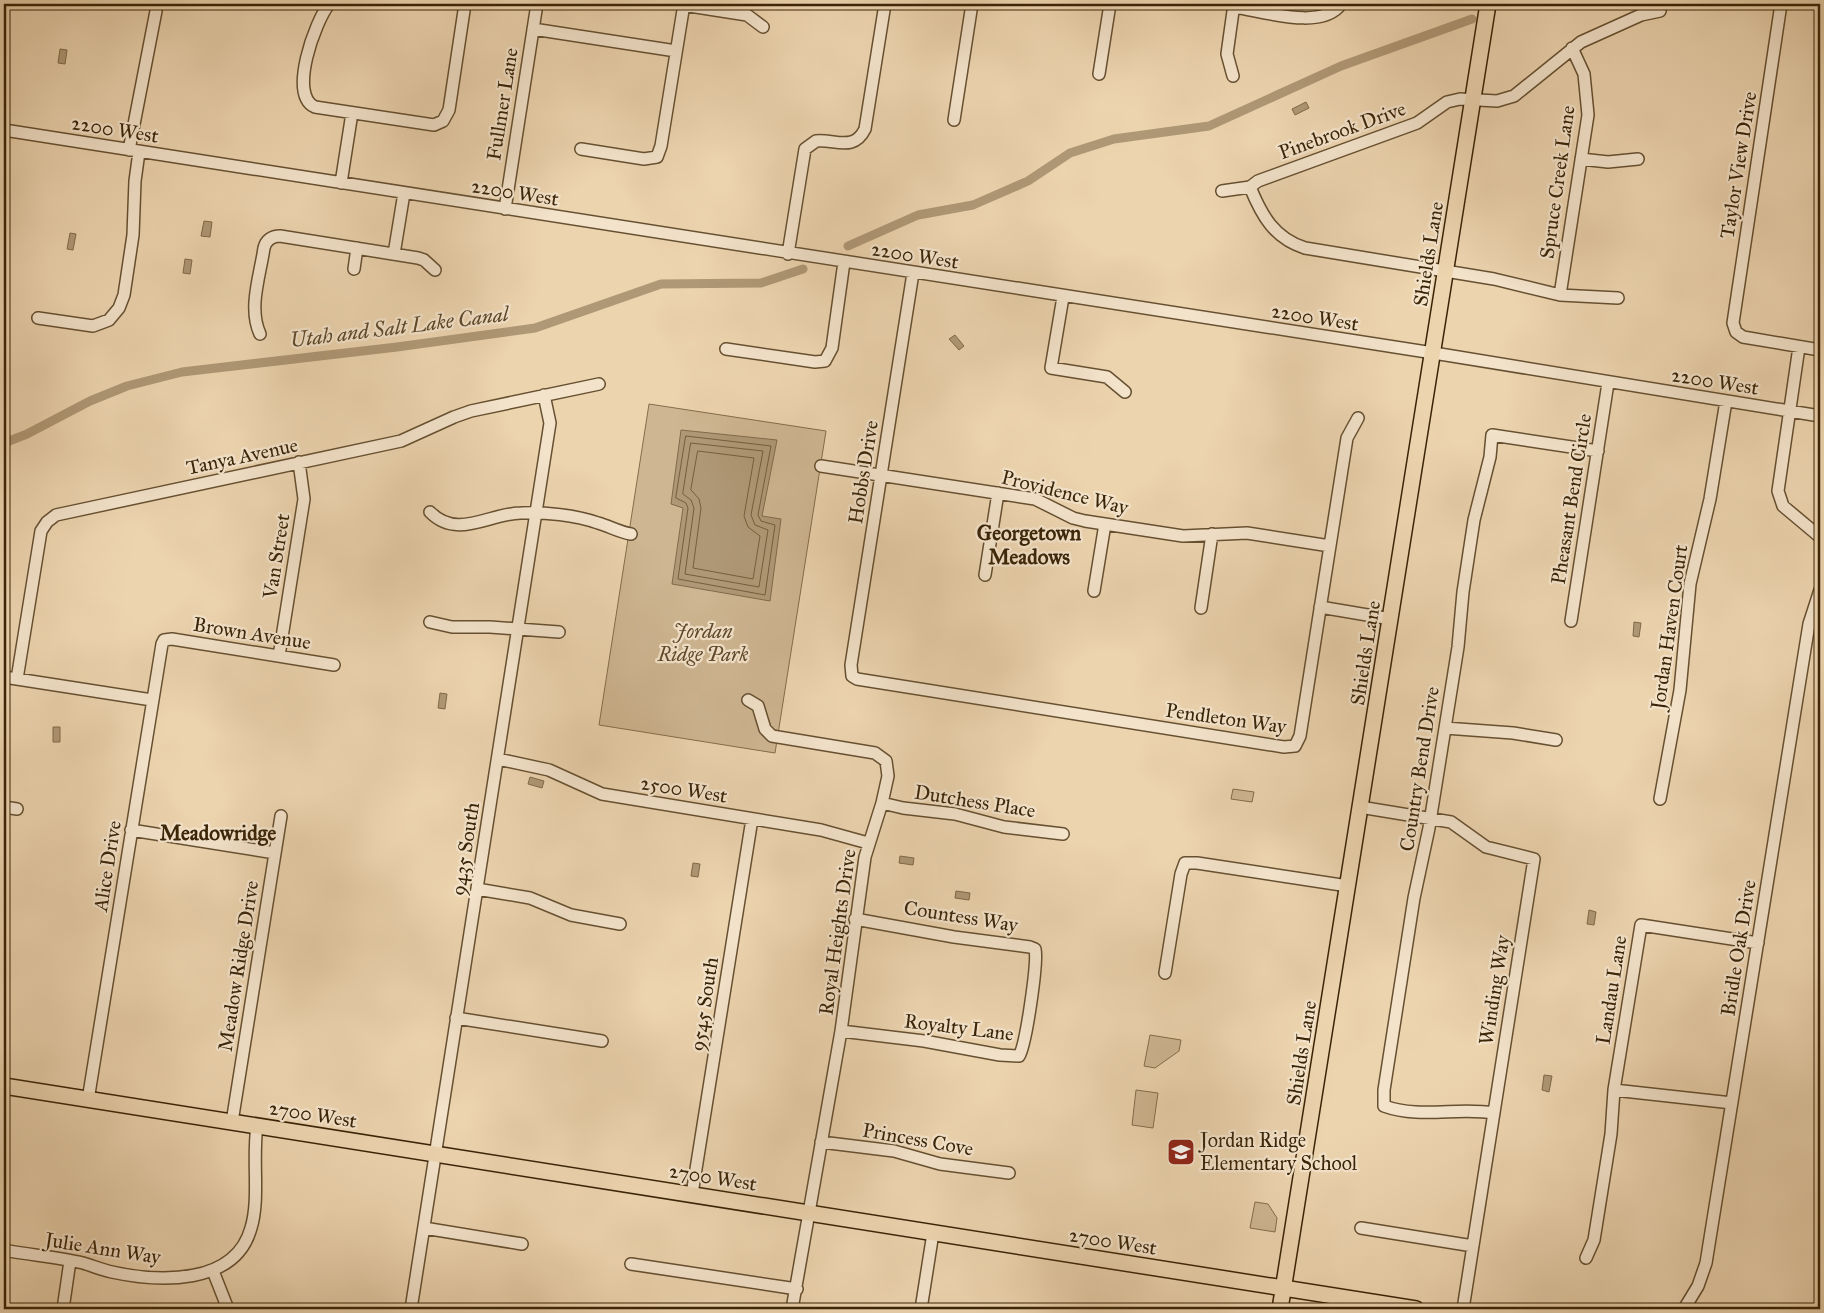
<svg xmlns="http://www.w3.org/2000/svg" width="1824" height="1313" font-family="'IM FELL Great Primer',serif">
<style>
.green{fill:#ceb692;stroke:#846d4c}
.water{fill:#af9876;stroke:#806a4a}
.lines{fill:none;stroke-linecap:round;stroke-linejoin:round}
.shore{stroke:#745e3e;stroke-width:1}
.canal{stroke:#af9876;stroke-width:9}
.minor-casing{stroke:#665031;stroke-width:14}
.major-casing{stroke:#3a2407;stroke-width:18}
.minor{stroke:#f3e3cb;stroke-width:11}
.major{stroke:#ecd4af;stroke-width:15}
.labels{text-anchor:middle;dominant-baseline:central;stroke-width:4.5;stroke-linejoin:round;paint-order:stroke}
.street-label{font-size:20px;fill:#3a2407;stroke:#f3e3cb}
.park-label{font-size:20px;font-style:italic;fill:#5f482a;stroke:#f3e3cb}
.poi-label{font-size:20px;fill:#3a2407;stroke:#f3e3cb;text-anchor:start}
.water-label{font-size:21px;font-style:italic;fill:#5d4728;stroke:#f3e3cb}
.neighbourhood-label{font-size:21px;font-weight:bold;fill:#3a2407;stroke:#f3e3cb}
</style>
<rect width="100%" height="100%" fill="#ecd4af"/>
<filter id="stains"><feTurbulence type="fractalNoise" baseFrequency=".004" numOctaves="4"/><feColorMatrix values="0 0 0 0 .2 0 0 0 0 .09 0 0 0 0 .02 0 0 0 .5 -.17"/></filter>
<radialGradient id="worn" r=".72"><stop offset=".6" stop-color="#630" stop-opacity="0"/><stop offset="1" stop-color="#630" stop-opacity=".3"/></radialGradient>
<path class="green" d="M649 404 826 431 775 753 599 725Z
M1233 789 1254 792 1252 802 1231 799Z
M1150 1035 1181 1040 1179 1051 1155 1068 1144 1066Z
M1136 1090 1158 1093 1153 1128 1132 1125Z
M1255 1202 1268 1204 1277 1218 1275 1232 1250 1228Z"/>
<path class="water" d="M60 49 67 50 65 64 58 63Z
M1306 102 1309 108 1295 115 1292 109Z
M204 221 212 222 210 237 201 236Z
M70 233 76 234 73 250 67 249Z
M185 259 192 260 190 274 183 273Z
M955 335 964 346 959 350 949 339Z
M681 430 777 440 762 516 781 519 770 601 672 584 683 508 671 504Z
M1634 622 1641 623 1639 637 1633 636Z
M440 693 447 694 445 709 438 708Z
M53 727H60V742H53Z
M530 777 544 781 542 788 528 784Z
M900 856 914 858 913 865 899 863Z
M693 863 700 864 698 877 691 876Z
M956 891 970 893 969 900 955 898Z
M1589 910 1596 912 1594 925 1587 924Z
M1544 1075 1552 1076 1549 1092 1542 1090Z"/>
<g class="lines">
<path class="shore" d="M686 436 771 446 758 515 761 521 775 525 765 595 678 579 688 508 686 503 676 498Z
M691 443 763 451 751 515 755 525 768 530 759 587 685 574 694 508 691 500 683 494Z
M698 451 754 458 744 516 748 527 760 536 753 579 693 568 701 508 699 499 691 490Z"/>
<path class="canal" d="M1500 5 1502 4
M848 246 918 215 973 205 1028 181 1070 153 1114 139 1209 126 1341 66 1472 19
M4 443 27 434 90 401 127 386 182 372 397 347 535 328 661 284 761 283 803 269"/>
<defs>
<path id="minor" d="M329 4C315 22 288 95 315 107L434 125 443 121 449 110 465 4
M1781 4 1733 323 1736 332 1743 337 1820 350
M683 5 747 15 763 27
M1234 7C1263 11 1322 31 1341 4
M533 29 676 51
M1099 74 1110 4
M1233 76 1227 54 1234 4
M954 120 972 4
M4 130 1446 355 1820 416
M581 149 644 159 657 157 661 146 684 4
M129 150 156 11
M1581 159 1608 162 1638 159
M341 183 352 113
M1250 187C1262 216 1274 238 1305 248L1494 279 1560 295 1618 298
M1222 191 1250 187 1258 181 1417 123 1447 102 1460 99 1497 101 1514 96 1581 42 1641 15 1660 11
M505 209 537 4
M394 254 404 193
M788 254 805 149 816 141C835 139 854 152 865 129L885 4
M354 269 357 248
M913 273 851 665 852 676 857 679 1284 747 1295 746 1300 736 1347 438 1358 418
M1560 295 1588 115 1584 74 1572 48
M1063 297 1051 368 1107 377 1125 392
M38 318 93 326 109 320 119 308 124 295 133 235 135 181 139 152
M260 334C248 308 260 276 264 248 266 240 272 236 280 236L418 258 424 260 435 270
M1799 347 1778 491 1783 506 1820 537
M726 349 815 362 825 361 832 348 844 262
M821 466 1035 499 1073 518 1085 521 1183 536 1247 533 1330 546
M430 512C457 540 490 513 521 513 545 512 575 515 598 523 609 526 619 532 631 534
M985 575 998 493
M1094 591 1105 524
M1320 607 1391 619
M1201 608 1212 534
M1571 621 1608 383
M430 622 452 627H490L559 632
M279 656 304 499 299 462
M4 677 152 700
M17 679 41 531 47 522 56 515 401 441 454 417 471 411 599 384
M748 700 758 706 765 729 772 736 875 753 886 761 888 776 882 803 865 857 841 1031 792 1309
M1445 728 1513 733 1556 740
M498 759 549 770 602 794 821 830 868 843
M1660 799 1680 690 1690 584 1710 499 1726 401
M882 803 903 808 955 814 1004 827 1063 834
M4 807 17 809
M1360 807 1451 822 1486 847 1534 859 1463 1309
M131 830 275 853
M477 889 530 898 571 915 620 924
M1165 973 1181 874 1185 863H1197L1348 886
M456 1018 602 1041
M841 1031 924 1041 1000 1055 1019 1056C1026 1045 1038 962 1035 949L1030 947 954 937 855 919
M1614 1090 1732 1103
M88 1100 162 644 164 640 172 639 334 665
M1494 1113C1457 1107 1420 1119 1384 1106V1090L1414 898 1429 828 1458 647 1463 592 1474 520 1490 457 1492 435 1598 451
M232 1122 281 816
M821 1142 894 1151 940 1164 1009 1173
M692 1194 752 819
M424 1228 522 1244
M1361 1228 1473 1246
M4 1250C30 1255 57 1257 83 1263 93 1266 102 1270 112 1272 158 1282 235 1286 251 1228 260 1199 252 1158 257 1126
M1586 1258 1594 1240 1611 1134 1614 1090 1641 925 1758 943
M631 1264 797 1289
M213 1271 228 1309
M63 1309 70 1261
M411 1309 550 423 544 395
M921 1309 933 1233
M1684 1309 1698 1286 1706 1263 1809 624 1820 590"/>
<path id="major" d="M4 1086 1416 1309
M1280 1309 1488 4"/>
</defs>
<use href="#minor" class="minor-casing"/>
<use href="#major" class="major-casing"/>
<use href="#minor" class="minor"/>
<use href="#major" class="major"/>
</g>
<defs>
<symbol id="school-square" viewBox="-11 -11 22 22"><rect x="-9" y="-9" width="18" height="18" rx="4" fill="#8f2418" stroke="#f3e3cb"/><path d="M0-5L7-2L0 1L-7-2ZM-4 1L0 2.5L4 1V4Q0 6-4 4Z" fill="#fff"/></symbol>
</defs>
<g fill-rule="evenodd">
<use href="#school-square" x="1165" y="1136" width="32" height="32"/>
</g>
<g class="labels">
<g class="street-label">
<text transform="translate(502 104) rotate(-81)">Fullmer Lane</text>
<text transform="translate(115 129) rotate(9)">2200 West</text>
<text transform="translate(1342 130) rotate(-20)">Pinebrook Drive</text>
<text transform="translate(1738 165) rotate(-81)">Taylor View Drive</text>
<text transform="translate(1557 182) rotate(-82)">Spruce Creek Lane</text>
<text transform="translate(515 192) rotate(9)">2200 West</text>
<text transform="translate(1428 254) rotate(-81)">Shields Lane</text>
<text transform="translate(915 255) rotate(9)">2200 West</text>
<text transform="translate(1315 317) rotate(9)">2200 West</text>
<text transform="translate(1715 381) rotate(9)">2200 West</text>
<text transform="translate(242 456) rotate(-12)">Tanya Avenue</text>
<text transform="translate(863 472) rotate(-81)">Hobbs Drive</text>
<text transform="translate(1065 492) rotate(14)">Providence Way</text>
<text transform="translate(1571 499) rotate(-81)">Pheasant Bend Circle</text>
<text transform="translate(276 556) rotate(-81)">Van Street</text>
<text transform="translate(1669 627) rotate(-82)">Jordan Haven Court</text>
<text transform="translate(252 633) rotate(9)">Brown Avenue</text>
<text transform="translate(1365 653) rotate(-81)">Shields Lane</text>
<text transform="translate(1226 718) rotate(8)">Pendleton Way</text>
<text transform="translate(1419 769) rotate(-81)">Country Bend Drive</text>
<text transform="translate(684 789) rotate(9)">2500 West</text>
<text transform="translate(975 801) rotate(9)">Dutchess Place</text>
<text transform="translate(465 849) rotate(-81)">9435 South</text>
<text transform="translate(107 866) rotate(-81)">Alice Drive</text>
<text transform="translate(961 916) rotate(9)">Countess Way</text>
<text transform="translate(837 932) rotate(-82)">Royal Heights Drive</text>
<text transform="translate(1738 948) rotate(-81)">Bridle Oak Drive</text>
<text transform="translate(238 966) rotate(-81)">Meadow Ridge Drive</text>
<text transform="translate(1494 990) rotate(-81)">Winding Way</text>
<text transform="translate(1611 990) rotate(-81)">Landau Lane</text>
<text transform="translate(704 1004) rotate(-81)">9545 South</text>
<text transform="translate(959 1027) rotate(7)">Royalty Lane</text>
<text transform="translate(1301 1053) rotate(-81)">Shields Lane</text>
<text transform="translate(313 1114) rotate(9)">2700 West</text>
<text transform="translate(918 1139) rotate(10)">Princess Cove</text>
<text transform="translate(713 1177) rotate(9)">2700 West</text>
<text transform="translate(1113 1241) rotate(9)">2700 West</text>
<text transform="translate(103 1248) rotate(9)">Julie Ann Way</text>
</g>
<g class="park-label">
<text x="703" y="631">Jordan<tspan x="703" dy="23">Ridge Park</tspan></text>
</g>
<g class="poi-label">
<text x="1200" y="1140">Jordan Ridge<tspan x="1200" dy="23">Elementary School</tspan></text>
</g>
<g class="water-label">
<text transform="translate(399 327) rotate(-7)">Utah and Salt Lake Canal</text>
</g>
<g class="neighbourhood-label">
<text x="1029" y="533">Georgetown<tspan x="1029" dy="24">Meadows</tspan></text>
<text x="218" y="833">Meadowridge</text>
</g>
</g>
<rect width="1824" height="1313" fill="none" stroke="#ecd4af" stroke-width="20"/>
<rect x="5" y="5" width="1814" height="1303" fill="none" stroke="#3a2407" stroke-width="2.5"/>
<rect x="10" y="10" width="1804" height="1293" fill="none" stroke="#3a2407"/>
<rect width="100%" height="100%" filter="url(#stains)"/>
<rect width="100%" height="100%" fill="url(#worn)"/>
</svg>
